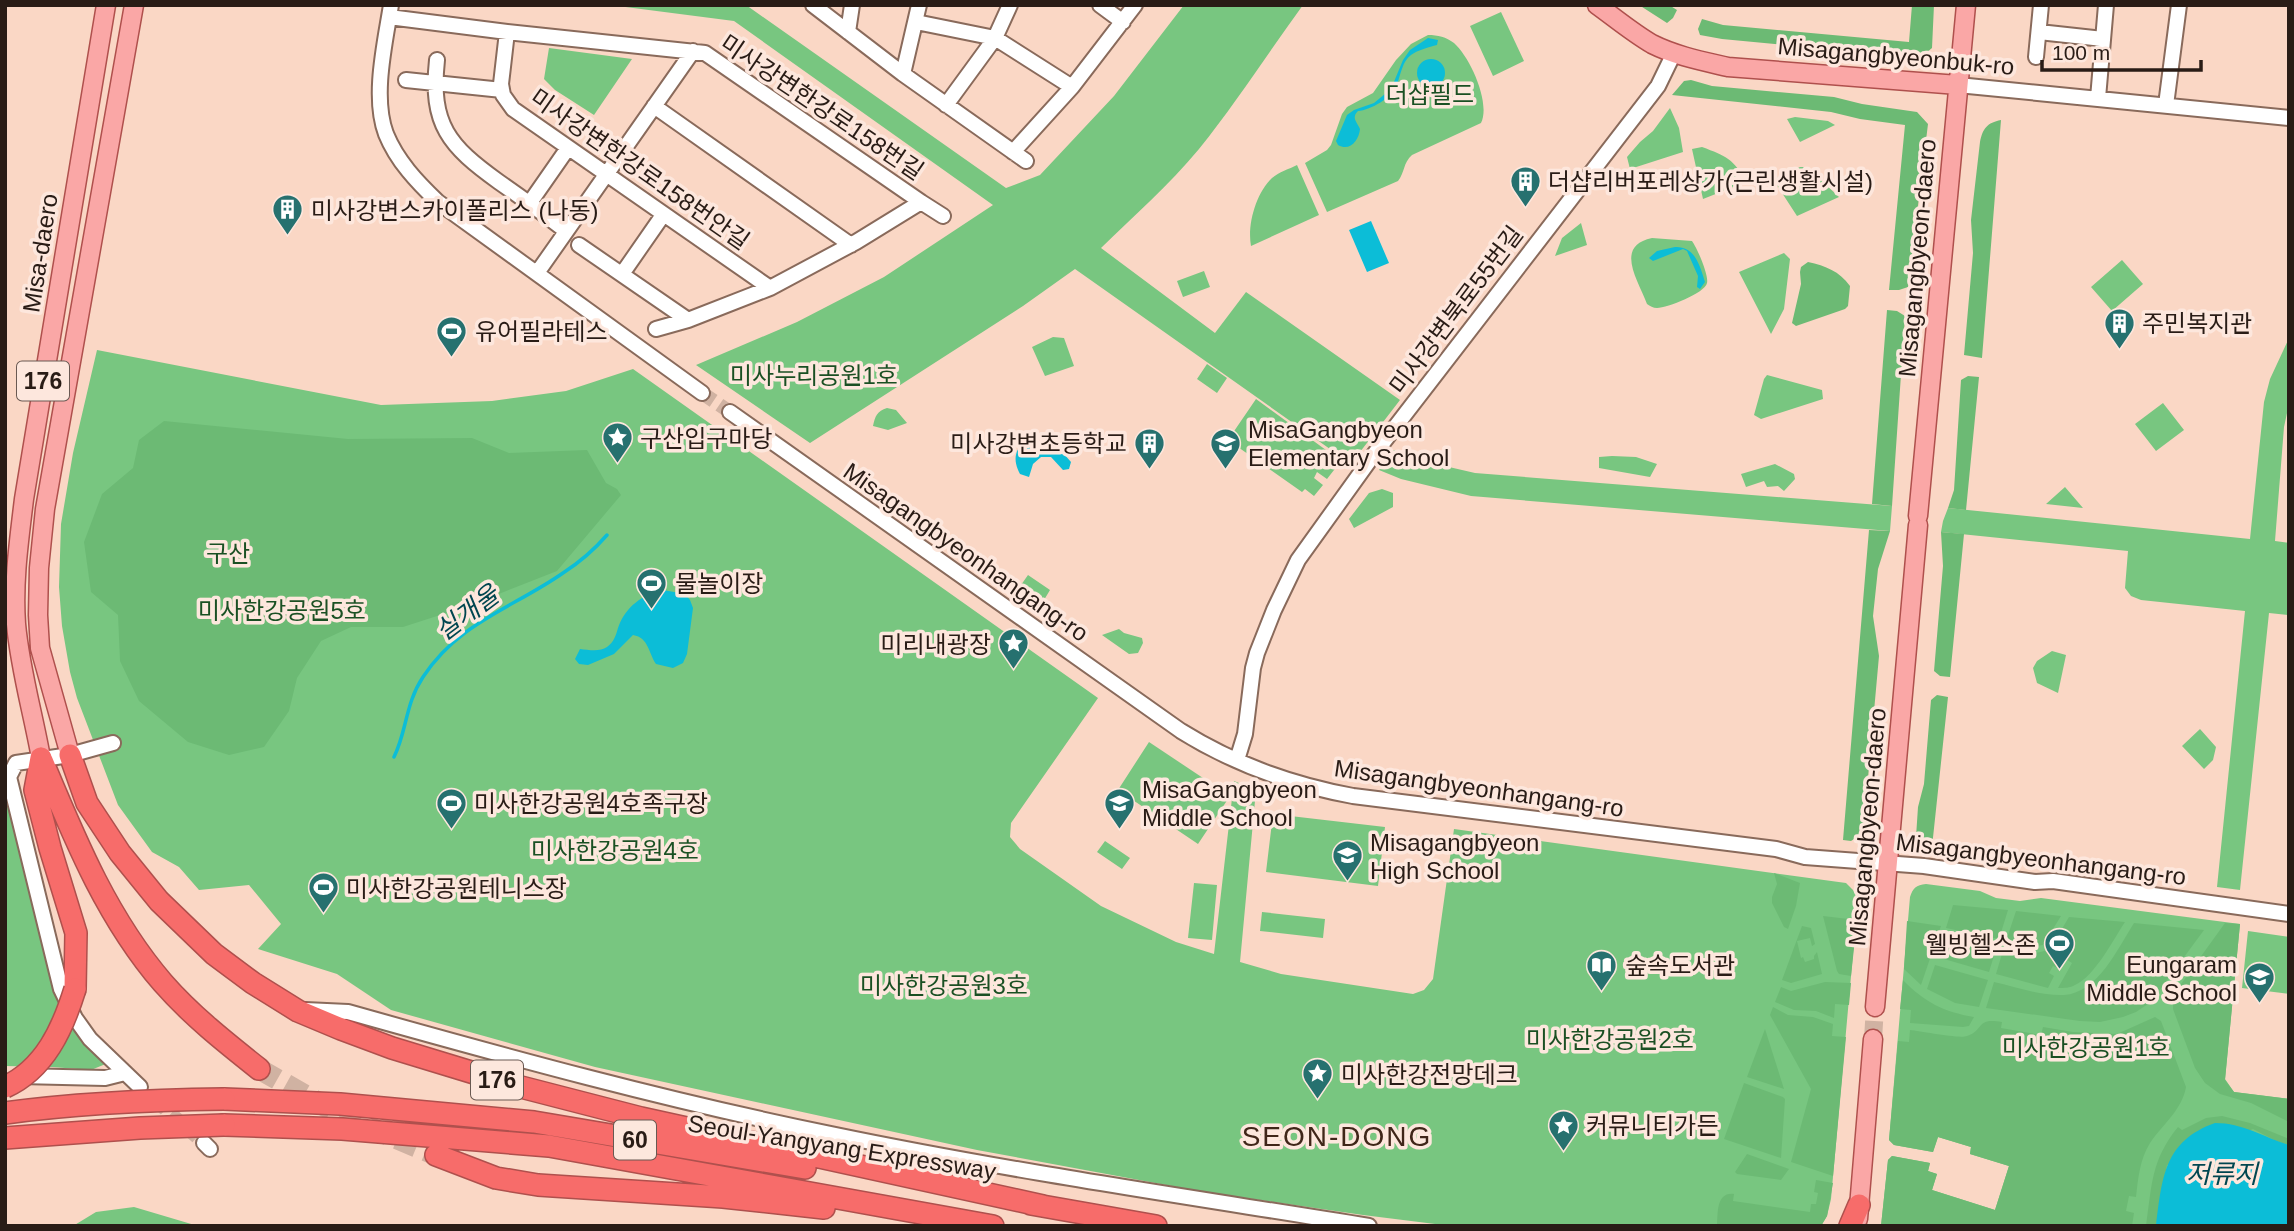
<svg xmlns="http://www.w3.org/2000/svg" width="2294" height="1231" font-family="Arial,'Noto Sans KR',sans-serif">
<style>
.green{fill:#78c680}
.forest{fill:#6cba74}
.water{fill:#0cbdd7}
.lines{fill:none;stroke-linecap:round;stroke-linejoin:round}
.stream{stroke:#0cbdd7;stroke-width:3.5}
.minor-tunnel{stroke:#d0b2a2;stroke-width:14;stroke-dasharray:14 7;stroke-linecap:butt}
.major-tunnel{stroke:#d0b2a2;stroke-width:18;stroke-dasharray:18 9;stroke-linecap:butt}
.highway-tunnel{stroke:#d0b2a2;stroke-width:21;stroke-dasharray:21 10;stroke-linecap:butt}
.minor-casing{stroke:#896a5b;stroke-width:18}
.major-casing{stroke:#af504d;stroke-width:21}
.highway-casing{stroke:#af504d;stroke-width:24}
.minor{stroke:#fff;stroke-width:14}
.major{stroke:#faa7a6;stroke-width:18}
.highway{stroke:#f76c6a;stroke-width:21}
.highway-bridge-casing{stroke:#af504d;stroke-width:24;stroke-linecap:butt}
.highway-bridge{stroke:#f76c6a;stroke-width:21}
.labels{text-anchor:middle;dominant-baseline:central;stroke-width:7;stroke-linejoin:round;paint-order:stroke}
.shield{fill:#fde7dd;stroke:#695952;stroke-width:2}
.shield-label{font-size:23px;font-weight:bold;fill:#291c16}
.street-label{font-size:24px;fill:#291c16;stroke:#fde7dd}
.park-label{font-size:24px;fill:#1a5023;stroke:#fde7dd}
.poi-label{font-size:24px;fill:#291c16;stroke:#fde7dd;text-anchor:start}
.water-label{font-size:26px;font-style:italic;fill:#014650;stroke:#fde7dd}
.quarter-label{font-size:28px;letter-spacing:2px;fill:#402619;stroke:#fde7dd}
</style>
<rect width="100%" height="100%" fill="#fad7c5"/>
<path class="green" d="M610 5H746L1006 188 1040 175 1114 96 1184 5H1303C1268 53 1236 103 1199 149 1169 185 1134 216 1101 248L1215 333 1246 292 1400 400 1360 452 1347 461 1075 269 1023 306 810 443 696 365 797 322 884 277 993 205 734 21Z
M1501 12 1524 61 1493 76 1470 26Z
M1428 35C1438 35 1446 37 1454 43 1470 57 1491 103 1481 123L1412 155C1403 163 1405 172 1398 181L1327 212 1305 163 1327 150 1331 145 1342 114 1347 107 1373 93 1396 60 1411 44Z
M549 48 632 59 594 115 555 90 544 79Z
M1670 108 1679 128 1683 152 1630 169 1627 157 1640 142 1653 131Z
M1795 117 1828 121 1835 125 1800 142 1787 119Z
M1702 147C1726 156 1734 159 1746 182L1703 199 1692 149Z
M1297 165 1319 215 1251 246C1247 225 1256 193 1272 178 1279 172 1289 169 1297 165Z
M1800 167H1807L1839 197 1797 216 1773 179Z
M1581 223 1587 245 1555 256 1562 238Z
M1652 238 1692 241C1697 248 1709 275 1707 283 1705 293 1667 308 1657 308 1653 308 1650 306 1647 304 1638 280 1614 246 1652 238Z
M1784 253 1790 259 1784 309 1771 334 1739 272Z
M2122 260 2143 284 2112 311 2091 287Z
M1204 271 1210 287 1183 297 1177 281Z
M1053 337 1064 338 1074 366 1045 376 1032 347Z
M2289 338V404L2284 427 2275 541 2289 543V615L2269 613 2240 890 2217 887 2245 611 2141 600 2131 596 2125 588 2128 551 1941 532 1943 521 1948 508 2250 539 2264 402 2270 379Z
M97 350 381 405 492 401 566 391 633 369 1098 698 1011 823 1010 837 1020 849 1101 906 1176 942 1214 954 1234 781 1256 790 1240 962 1281 974 1413 994 1424 990 1433 979 1454 829 1846 883 1853 890 1858 898 1831 1199 1827 1216 1821 1226H1451L1363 1215 1204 1192 977 1150 595 1067 391 1010 337 974 258 949 281 924 249 885 199 890 179 867 152 852 118 805 77 698 70 672 62 626 59 587 61 524 73 453Z
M1207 364 1227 378 1217 393 1197 379Z
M1767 375 1822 390 1823 399 1761 419 1754 415 1764 379Z
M1256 399 1341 461 1327 479 1317 472 1314 478 1323 485 1314 496 1305 489 1302 492 1228 440Z
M2163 403 2184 430 2156 451 2135 424Z
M887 408 896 410 907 423 888 430 873 426C875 416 877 411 887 408Z
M1394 450 1436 464 1475 473 1892 506 1890 531 1471 496 1401 479 1379 470Z
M1612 456 1636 457 1657 464 1650 477 1599 468V457Z
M1775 464 1794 474 1795 479 1784 491 1778 486 1767 487 1764 481 1746 487 1741 474Z
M2065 487 2083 508 2046 504Z
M1382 489 1393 493V507L1354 528 1349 519 1369 493Z
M1028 575 1050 590 1044 600 1021 585Z
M1119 629 1124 633 1142 638 1143 643 1138 653 1129 654 1102 635Z
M2052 651 2066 655 2058 693 2037 683 2033 668 2037 661Z
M2200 729 2216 747 2213 760 2204 769 2182 746Z
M1149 742 1230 796 1198 844 1118 790Z
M5 789 62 1011 108 1063 91 1070 52 1067 5 1066Z
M1273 814 1385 827 1378 886 1266 872Z
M1105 841 1130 858 1122 869 1097 852Z
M1194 883 1217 885 1212 940 1188 938Z
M1926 884 1980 891 1996 898 2020 901 2041 898 2240 924 2225 1079 2234 1092 2289 1099V1226H1881L1888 1160 1892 1156 1930 1163 1928 1171 1937 1174 1932 1190 1995 1210 2009 1166 1970 1154 1971 1147 1938 1137 1933 1152 1894 1145 1889 1140 1910 897C1913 888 1916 885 1926 884Z
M1262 912 1325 919 1323 938 1260 931Z
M2248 931 2289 937V994L2242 988Z
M134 1207 198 1226H73L96 1212Z"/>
<path class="forest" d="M1639 5H1669L1677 10 1673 18 1667 23Z
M1912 5H1934L1932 48 1920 58 1722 39 1700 35 1698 29 1702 19 1723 25 1909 42Z
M1691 80 1712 86 1834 97 1862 104 1917 112 1928 124 1908 287 1899 290H1889L1905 125 1860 119 1831 112 1672 95 1684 81Z
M2001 120 1982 358 1964 355 1973 253 1971 220 1980 142C1983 128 1987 123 2001 120Z
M1808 262C1826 266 1839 271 1850 286L1848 306 1845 309 1796 326 1792 323 1801 284 1800 272 1801 267Z
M1887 310 1897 311 1905 316 1892 506 1872 504Z
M1968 376 1979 377 1966 510 1948 508 1954 490 1961 380Z
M164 421 348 439 472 438 509 453 587 450 606 483 617 489 621 495 557 571 471 605 403 627H351L321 641 297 678 289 711 264 747 229 755 188 742 139 701 120 661 118 615 91 592 84 542 102 494 133 468 139 440Z
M1869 530 1890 531 1878 569 1873 616 1879 656 1863 833 1851 841 1843 840Z
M1941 532 1964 534 1950 677 1940 676 1934 671 1943 566Z
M1937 695 1948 697 1932 847 1923 845 1916 837 1918 807 1924 784 1931 700Z
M1774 873 1800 883 1796 906 1788 929 1784 927 1772 903V897L1777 884Z
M1953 905 2008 910 1999 939 1946 928Z
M2016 911 2061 916 2043 945 2031 947 2006 941Z
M1823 916 1857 920 1851 976 1839 974 1837 971Z
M2069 917 2125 922C2113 940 2095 976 2075 985 2070 988 2064 988 2058 988L2072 963 2064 958 2058 968 2053 966 2049 973 2054 976 2048 988 1996 974 2004 947C2050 958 2046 955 2069 917Z
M1907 921 1941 926 1921 985 1904 969Z
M2134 923 2204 930 2151 1002 2136 1012 2123 1017 2100 1022 2080 1021 1986 1008 1994 982C2016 987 2041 996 2064 995 2098 993 2118 948 2134 923Z
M2225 923 2240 924 2225 1080 2234 1092 2289 1099V1122L2251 1103 2220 1094 2205 1083 2195 1068 2173 1009V997L2176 991Z
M1802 926 1811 928 1815 944 1812 946 1810 938 1797 941 1801 958 1803 957 1805 962 1814 959V956L1817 952 1822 974 1791 983 1782 980Z
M1945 934 1997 946 1989 972 1937 957Z
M1935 965 1988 980 1979 1007 1955 1003 1927 989Z
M1903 980C1924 1002 1944 1012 1974 1017L1969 1026 1963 1027 1910 1023 1911 1010 1900 1009Z
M1825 982 1851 983 1849 1005 1835 1004 1834 1018 1816 1011 1794 1010 1775 1002 1781 987 1791 991Z
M1773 1007 1788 1015 1813 1017 1833 1024 1832 1036 1846 1037 1833 1176 1791 1162 1811 1089 1770 1015Z
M2155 1017 2161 1021 2186 1087C2182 1110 2163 1124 2150 1143 2140 1159 2138 1178 2136 1197L2129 1196 2126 1211 2134 1213 2132 1226H1881L1888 1160 1892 1156 1930 1163 1928 1171 1937 1174 1932 1190 1995 1210 2009 1166 1970 1154 1971 1147 1938 1137 1933 1152 1894 1145 1889 1140 1898 1041 1909 1042 1910 1030C1921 1031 1959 1039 1967 1036 1985 1030 1975 1017 2002 1022L2001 1028 2041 1035 2043 1027 2073 1032 2117 1034Z
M1765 1029 1784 1089 1747 1077Z
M1744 1083 1783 1097 1785 1099 1781 1158 1724 1139Z
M2222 1116 2250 1123 2289 1139V1145L2276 1141 2253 1129 2167 1165 2156 1226H2146C2152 1185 2151 1160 2178 1127L2182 1130 2206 1118Z
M1747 1154 1789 1169 1781 1180 1737 1174 1735 1172Z
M1816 1180 1833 1183 1827 1216 1821 1226H1717C1718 1213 1716 1192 1734 1194L1733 1201 1810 1212 1811 1204H1816L1818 1193 1814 1192Z"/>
<path class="water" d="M1428 38 1438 40 1437 45C1429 47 1418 50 1411 55 1402 62 1401 74 1397 84 1392 98 1371 110 1358 111 1351 118 1357 122 1360 129 1359 140 1350 152 1338 145L1336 141 1347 115 1354 110 1374 103 1391 89 1403 60 1410 50Z
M1417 73a14 14 0 1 1 28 0a14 14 0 1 1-28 0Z
M1371 221 1389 263 1367 272 1349 230Z
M1675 247C1695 246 1700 266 1705 282L1700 289 1697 287 1698 276 1687 251 1683 249 1653 261 1649 258 1657 251Z
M1025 441C1045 441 1059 447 1071 462L1069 469 1063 470 1051 457H1041L1033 464 1029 477 1020 474C1013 461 1014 450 1025 441Z
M663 590 685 594 690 600 693 608 687 654 683 663 673 668 656 664C648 652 649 638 633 635L614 654 588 665 579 664 575 659 580 649C589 650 600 652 607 647 614 642 616 635 618 628 625 607 643 594 663 590Z
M2215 1123C2243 1123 2263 1137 2289 1145V1226H2156C2162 1178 2164 1141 2215 1123Z"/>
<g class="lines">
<path class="stream" d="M394 757C407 731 405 704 423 677 459 622 513 608 563 573 580 562 594 550 607 535"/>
<path class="minor-tunnel" d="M702 393 730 412
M155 1100 204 1143"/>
<path class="major-tunnel" d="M1873 1039 1875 1007"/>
<path class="highway-tunnel" d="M259 1069 344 1117 436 1155"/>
<defs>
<path id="minor" d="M391 5C385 43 372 97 386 134 397 161 417 182 438 202L702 393
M813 5 903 74 1026 161
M1100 5 1123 22
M389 17 507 32 705 53 921 202 856 242 770 288 688 320 579 245
M916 22 995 38 1072 87
M507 32 501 84 503 95 513 109 770 288
M848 32 852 5
M2039 32 2103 39
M2036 57 2041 5
M437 60C430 125 449 146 499 182 522 198 544 214 566 231
M903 74 919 5
M406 80 502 90
M1958 85 2289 118
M2098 98 2106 5
M946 105 995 38 1010 5
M2166 105 2179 5
M654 106 851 245
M1013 152 1072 87 1135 5
M921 202 943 216
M529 204 568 148
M537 273 693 51
M622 274 663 215
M656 329 688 320
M730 412 1181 731C1234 764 1293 785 1353 796L1776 849 1805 857 1924 866 2035 882 2053 881 2289 914
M113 743 70 755 16 763 9 777 61 989 75 1018 90 1039 140 1087
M1237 760 1245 734 1253 668 1257 653 1274 610 1298 560 1372 457 1658 86 1674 53
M305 1010 348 1012C508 1057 668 1101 831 1134 1009 1171 1190 1197 1369 1226
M20 1076 105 1078 125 1073
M204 1143 210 1149"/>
<path id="major" d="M1597 5C1615 18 1633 33 1652 44 1676 56 1702 61 1728 67L1958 85
M1918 516 1966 5
M70 755 40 648 38 615 39 568 45 509 134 5
M41 758C33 713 20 669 16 624 13 582 19 541 24 499L106 5
M1875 1007 1918 525
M1858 1219 1873 1039"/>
<path id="highway" d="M70 755 87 803 120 853 159 901 214 954 253 983 298 1011 341 1029 392 1048 517 1086 641 1118 1043 1206
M41 758C74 837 106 917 163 983 191 1015 225 1042 259 1069
M41 758 35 790 50 848 76 933 75 989
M224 1099 340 1104 534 1122 805 1168
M224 1125 342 1129 549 1146 993 1226
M436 1155 496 1178 538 1185 723 1197 824 1208
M1031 1204 1156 1226
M1850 1226 1859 1205"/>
</defs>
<use href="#minor" class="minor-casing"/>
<use href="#major" class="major-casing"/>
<use href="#highway" class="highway-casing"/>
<use href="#minor" class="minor"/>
<use href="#major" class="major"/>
<use href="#highway" class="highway"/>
<defs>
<path id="highway-bridge" d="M5 1087C45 1069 63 1028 75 989
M5 1113C78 1103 151 1100 224 1099
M5 1138 140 1128 224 1125"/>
</defs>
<use href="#highway-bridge" class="highway-bridge-casing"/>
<use href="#highway-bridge" class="highway-bridge"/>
</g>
<defs>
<symbol id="building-pin" viewBox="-11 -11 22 30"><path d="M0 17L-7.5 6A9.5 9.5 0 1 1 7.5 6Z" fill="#26716f" stroke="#fde7dd"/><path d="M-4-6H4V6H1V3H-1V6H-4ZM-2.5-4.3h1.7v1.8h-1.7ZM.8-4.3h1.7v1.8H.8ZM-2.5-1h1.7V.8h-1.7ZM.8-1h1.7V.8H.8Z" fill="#fff"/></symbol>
<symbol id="stadium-pin" viewBox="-11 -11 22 30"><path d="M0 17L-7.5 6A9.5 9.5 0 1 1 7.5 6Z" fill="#26716f" stroke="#fde7dd"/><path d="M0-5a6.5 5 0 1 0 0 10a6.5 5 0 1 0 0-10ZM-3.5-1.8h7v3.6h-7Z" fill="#fff"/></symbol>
<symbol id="sight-pin" viewBox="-11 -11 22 30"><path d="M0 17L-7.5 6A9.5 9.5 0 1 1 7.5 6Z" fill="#26716f" stroke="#fde7dd"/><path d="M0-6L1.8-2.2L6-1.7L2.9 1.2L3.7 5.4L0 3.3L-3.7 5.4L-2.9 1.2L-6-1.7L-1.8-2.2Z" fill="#fff"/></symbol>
<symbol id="school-pin" viewBox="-11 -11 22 30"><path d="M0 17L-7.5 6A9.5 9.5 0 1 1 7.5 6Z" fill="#26716f" stroke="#fde7dd"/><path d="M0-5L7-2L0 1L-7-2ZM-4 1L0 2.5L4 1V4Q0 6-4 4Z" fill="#fff"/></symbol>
<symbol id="library-pin" viewBox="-11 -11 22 30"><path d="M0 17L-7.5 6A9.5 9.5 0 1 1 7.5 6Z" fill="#26716f" stroke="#fde7dd"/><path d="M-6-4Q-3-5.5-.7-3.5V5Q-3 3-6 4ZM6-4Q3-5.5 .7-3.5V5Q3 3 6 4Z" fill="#fff"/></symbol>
</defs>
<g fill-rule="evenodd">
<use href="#building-pin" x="1508" y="164" width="35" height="47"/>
<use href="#building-pin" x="270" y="192" width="35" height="47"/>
<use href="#building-pin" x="2102" y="306" width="35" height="47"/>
<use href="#stadium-pin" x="434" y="314" width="35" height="47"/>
<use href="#sight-pin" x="600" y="420" width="35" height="47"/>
<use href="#building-pin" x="1132" y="426" width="35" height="47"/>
<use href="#school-pin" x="1208" y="426" width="35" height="47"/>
<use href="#stadium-pin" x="634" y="566" width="35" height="47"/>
<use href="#sight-pin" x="996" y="626" width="35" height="47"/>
<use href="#stadium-pin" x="434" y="786" width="35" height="47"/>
<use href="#school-pin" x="1102" y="786" width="35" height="47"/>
<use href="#school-pin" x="1330" y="838" width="35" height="47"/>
<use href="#stadium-pin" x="306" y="870" width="35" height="47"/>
<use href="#stadium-pin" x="2042" y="926" width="35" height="47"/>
<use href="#library-pin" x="1584" y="948" width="35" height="47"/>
<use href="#school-pin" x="2242" y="960" width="35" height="47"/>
<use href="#sight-pin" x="1300" y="1056" width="35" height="47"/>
<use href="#sight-pin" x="1546" y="1108" width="35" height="47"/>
</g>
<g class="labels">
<g class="shield">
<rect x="17" y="361.5" width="52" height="39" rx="5"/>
<rect x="471" y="1060.5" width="52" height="39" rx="5"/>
<rect x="614" y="1120.5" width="42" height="39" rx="5"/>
</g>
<g class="shield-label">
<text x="43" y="381">176</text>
<text x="497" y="1080">176</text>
<text x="635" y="1140">60</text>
</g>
<g class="street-label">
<text transform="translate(1896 56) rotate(5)">Misagangbyeonbuk-ro</text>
<text transform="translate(822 107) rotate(34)">미사강변한강로158번길</text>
<text transform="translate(640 169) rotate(35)">미사강변한강로158번안길</text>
<text transform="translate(40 253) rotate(-81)">Misa-daero</text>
<text transform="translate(1917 258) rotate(-85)">Misagangbyeon-daero</text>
<text transform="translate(1456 310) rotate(-53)">미사강변북로55번길</text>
<text transform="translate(966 552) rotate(35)">Misagangbyeonhangang-ro</text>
<text transform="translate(1479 788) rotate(8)">Misagangbyeonhangang-ro</text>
<text transform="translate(1867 827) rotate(-85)">Misagangbyeon-daero</text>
<text transform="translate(2041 859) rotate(7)">Misagangbyeonhangang-ro</text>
<text transform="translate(842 1147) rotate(9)">Seoul-Yangyang Expressway</text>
</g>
<g class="park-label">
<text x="1430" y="94">더샵필드</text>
<text x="814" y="375">미사누리공원1호</text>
<text x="228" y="553">구산</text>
<text x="282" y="610">미사한강공원5호</text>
<text x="615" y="850">미사한강공원4호</text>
<text x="944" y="985">미사한강공원3호</text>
<text x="1610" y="1039">미사한강공원2호</text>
<text x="2086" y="1047">미사한강공원1호</text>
</g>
<g class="poi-label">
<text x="1548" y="181">더샵리버포레상가(근린생활시설)</text>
<text x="311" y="210">미사강변스카이폴리스 (나동)</text>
<text x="2142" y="323">주민복지관</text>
<text x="475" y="331">유어필라테스</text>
<text x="1248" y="429">MisaGangbyeon<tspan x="1248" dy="28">Elementary School</tspan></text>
<text x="640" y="438">구산입구마당</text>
<text x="1127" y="443" text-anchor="end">미사강변초등학교</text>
<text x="675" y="583">물놀이장</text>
<text x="991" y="644" text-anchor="end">미리내광장</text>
<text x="1142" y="789">MisaGangbyeon<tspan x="1142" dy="28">Middle School</tspan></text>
<text x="474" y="803">미사한강공원4호족구장</text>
<text x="1370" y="842">Misagangbyeon<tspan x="1370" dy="28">High School</tspan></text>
<text x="346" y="888">미사한강공원테니스장</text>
<text x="2036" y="944" text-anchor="end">웰빙헬스존</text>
<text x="2237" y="964" text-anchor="end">Eungaram<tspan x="2237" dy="28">Middle School</tspan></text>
<text x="1625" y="965">숲속도서관</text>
<text x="1341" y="1074">미사한강전망데크</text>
<text x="1586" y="1125">커뮤니티가든</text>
</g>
<g class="water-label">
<text transform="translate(467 613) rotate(-37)">실개울</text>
<text x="2222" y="1174">저류지</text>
</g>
<g class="quarter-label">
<text x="1337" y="1136">SEON-DONG</text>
</g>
</g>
<rect width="2294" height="1231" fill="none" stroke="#291c16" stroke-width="14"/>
<path d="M2042 60v10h159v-10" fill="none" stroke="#291c16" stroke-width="3.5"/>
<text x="2052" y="60" font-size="21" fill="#291c16" stroke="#fde7dd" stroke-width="5" paint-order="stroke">100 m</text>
</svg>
